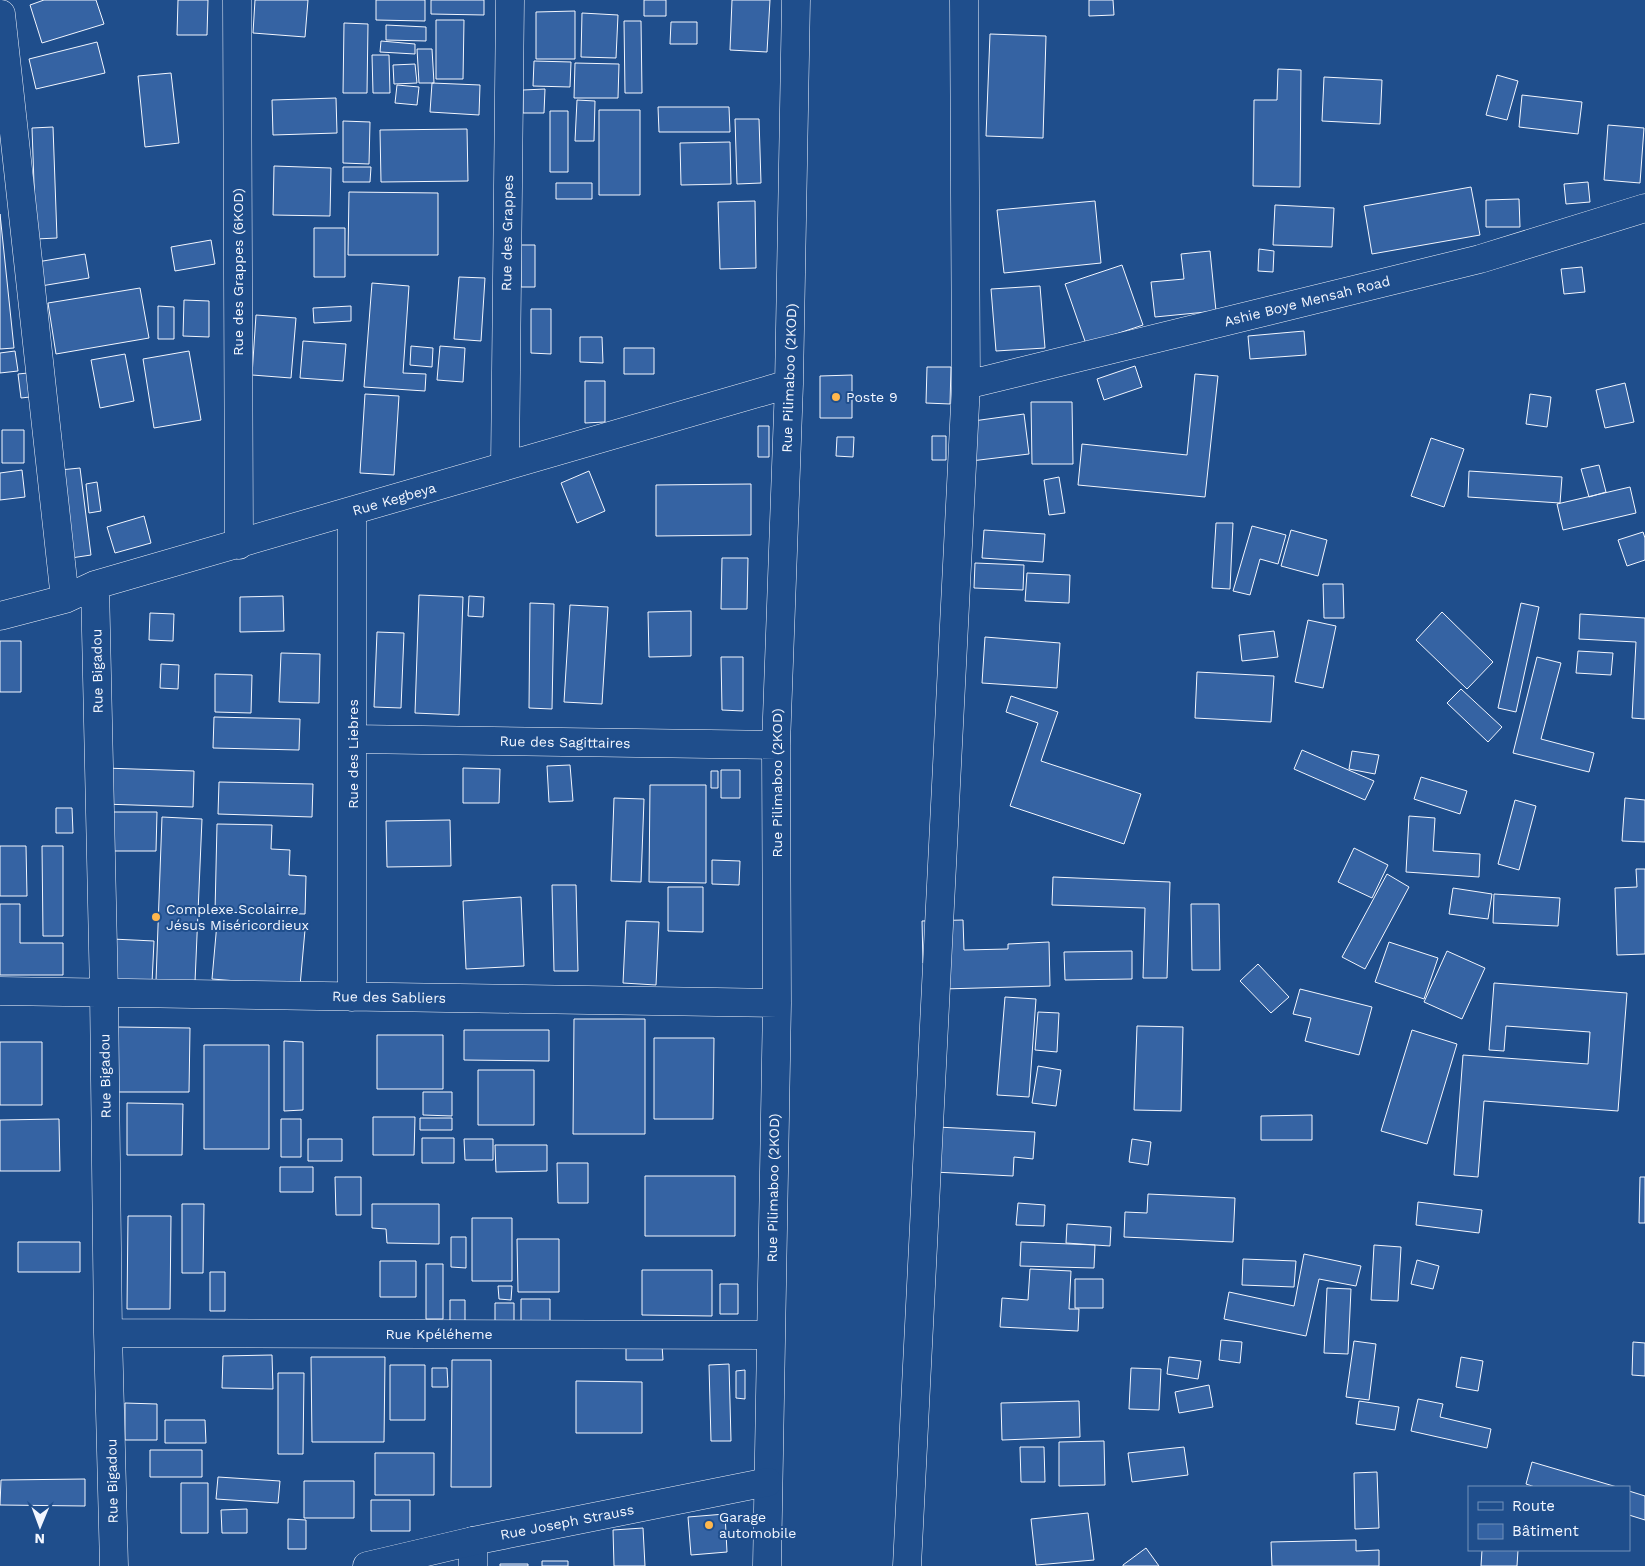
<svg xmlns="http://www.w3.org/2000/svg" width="1645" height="1566" font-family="'Work Sans',sans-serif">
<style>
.building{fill:#3563a3;stroke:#f2f6ff}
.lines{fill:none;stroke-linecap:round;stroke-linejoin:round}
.street-casing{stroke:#f2f6ff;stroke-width:29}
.secondary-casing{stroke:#f2f6ff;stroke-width:29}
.street{stroke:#1f4e8c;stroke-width:28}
.secondary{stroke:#1f4e8c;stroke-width:28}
.poi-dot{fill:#ffb74d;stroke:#1f4e8c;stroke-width:2}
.labels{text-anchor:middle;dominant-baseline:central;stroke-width:4;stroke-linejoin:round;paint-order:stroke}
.street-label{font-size:14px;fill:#f2f6ff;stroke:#1f4e8c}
.poi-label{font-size:14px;fill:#f2f6ff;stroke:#1f4e8c;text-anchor:start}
</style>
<rect width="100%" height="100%" fill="#1f4e8c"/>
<path class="building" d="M44 0H96L104 24 42 43 30 5Z
M178 0H208L207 35H177Z
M255 0H308L305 37 253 33Z
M376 0H425V21L376 20Z
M431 0H484V15L431 14Z
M644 0H666V16H644Z
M732 0H770L767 52 730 50Z
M1089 0H1113L1114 15 1089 16Z
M575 11V59H536V12Z
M582 13 618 15 616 58 581 57Z
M436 20H464L463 79H436Z
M624 21H641L642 93H625Z
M671 22H697V44H670Z
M344 23 368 24 367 93H343Z
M386 25 426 27V41L386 40Z
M990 34 1046 36 1043 138 986 136Z
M381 41 415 44V54L380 52Z
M97 42 105 73 36 89 29 59Z
M417 49H432L434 83H419Z
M372 55H389L390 93H373Z
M534 61 571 62 570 87 533 86Z
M575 63 619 64 618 98H574Z
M415 64 417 83 394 84 393 65Z
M1278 69 1301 70 1300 187 1253 186 1254 100H1277Z
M171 73 179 143 145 147 138 76Z
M1497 75 1518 81 1507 120 1486 115Z
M1324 77 1382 80 1380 124 1322 121Z
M432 83 480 85 479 115 430 112Z
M397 85 419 87 417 105 395 103Z
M545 89 544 113H523V90Z
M1522 95 1582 102 1578 134 1519 127Z
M336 98 337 133 273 135 272 100Z
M577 100 595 101 594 141H575Z
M658 107H729L730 132H659Z
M599 110H640V195H599Z
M550 111H568V172H550Z
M735 119H759L761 183 737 184Z
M343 121 370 122 369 164 343 163Z
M1608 125 1644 128 1640 183 1604 180Z
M53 127 57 238 36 239 32 128Z
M467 129 468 181 381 182 380 130Z
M730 142 731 184 681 185 680 143Z
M274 166 331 168 330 216 273 215Z
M343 167H371L370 182H343Z
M1588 182 1590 202 1566 204 1564 184Z
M556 183H592V199H556Z
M1471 187 1480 235 1372 254 1364 206Z
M349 192 438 193V255H348Z
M1519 199 1520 227H1486V200Z
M755 201 756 268 720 269 718 202Z
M1095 201 1101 263 1004 273 997 210Z
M1275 205 1334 208 1332 247 1273 245Z
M0 214 14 348 0 349Z
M314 228H345V277H314Z
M211 240 215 264 175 271 171 247Z
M521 245H535V287H521Z
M1259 249 1274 251 1273 272 1258 271Z
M1210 251 1216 311 1155 317 1151 282 1184 279 1181 254Z
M85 254 89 278 41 286 37 262Z
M1122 265 1143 325 1086 344 1065 284Z
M1582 267 1585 292 1564 294 1561 269Z
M459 277 485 278 481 341 454 339Z
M372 283 409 286 403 373 426 374 425 391 364 387Z
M1040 286 1045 348 996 351 991 289Z
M140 288 149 338 56 354 48 303Z
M184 300 209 301V337L183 336Z
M158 306 174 307V339H158Z
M351 306V321L314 323 313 308Z
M531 309H551V354L531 353Z
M256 315 296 318 291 378 252 375Z
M1304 331 1306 355 1250 359 1248 336Z
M580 337H602L603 363 580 362Z
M303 341 346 344 343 381 300 378Z
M411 346 433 348 432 367 410 365Z
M440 346 465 348 463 382 437 380Z
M624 348H654V374H624Z
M15 351 18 371 0 373V353Z
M189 351 201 420 154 428 143 359Z
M125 354 134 401 100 408 91 360Z
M1135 366 1142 387 1104 400 1097 379Z
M927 367H951L950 404 926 403Z
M28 373 30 397 21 398 18 374Z
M1195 374 1218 376 1205 497 1078 485 1082 444 1187 455Z
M852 375V418H820V376Z
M585 381H605V422L585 423Z
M1625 383 1634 422 1605 428 1596 390Z
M365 394 399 396 394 475 360 473Z
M1530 394 1551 397 1547 427 1526 424Z
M1031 402H1072L1073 464H1032Z
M1024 414 1029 454 971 461 966 422Z
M758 426H769V457H758Z
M2 430H24V463H2Z
M932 436H946V460H932Z
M837 437H854L853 457 836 456Z
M1431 438 1464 449 1444 507 1411 496Z
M1599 465 1606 492 1589 497 1581 469Z
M80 468 91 555 71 558 60 470Z
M22 470 25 497 0 500V473Z
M589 471 605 511 577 523 561 483Z
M1469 471 1562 477 1560 503 1468 497Z
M1059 477 1065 513 1049 515 1044 480Z
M97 482 101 511 89 513 86 484Z
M751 484V535L656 536V485Z
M1630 487 1636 513 1563 530 1557 504Z
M144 516 151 543 115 553 107 527Z
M1216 523H1233L1230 589 1212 588Z
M1252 526 1286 535 1278 564 1260 559 1250 595 1233 591Z
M984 530 1045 534 1043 562 982 558Z
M1291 530 1327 540 1318 576 1281 566Z
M1643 532 1645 538V560L1627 566 1618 540Z
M722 558H748L747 609H721Z
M975 563 1024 565 1023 590 974 588Z
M1027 573 1070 575 1069 603 1025 601Z
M1323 584H1343L1344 618H1324Z
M419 595 463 597 459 715 415 713Z
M283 596 284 631 240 632V597Z
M469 596 484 597 483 617 468 616Z
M530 603 554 604 552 709 529 708Z
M1521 603 1539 607 1516 712 1498 708Z
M570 605 608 607 602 704 564 702Z
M691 611V656L649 657 648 612Z
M1442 612 1493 662 1467 689 1416 640Z
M150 613 174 614 173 641 149 640Z
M1580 614 1645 618V719L1632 718 1636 642 1579 639Z
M1308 620 1336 626 1323 688 1295 682Z
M1274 631 1278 657 1242 661 1239 635Z
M377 632 404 633 401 708 374 707Z
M985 637 1060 643 1057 688 982 683Z
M0 641H21V692H0Z
M1578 651 1613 653 1611 675 1576 673Z
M281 653 320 654 319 703 279 702Z
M721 657H743V711L722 710Z
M1537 657 1561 663 1541 739 1594 753 1589 772 1513 753Z
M161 664 179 665 178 689 160 688Z
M1197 672 1274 676 1271 722 1195 718Z
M215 674 252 675 251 713 215 712Z
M1461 689 1502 727 1488 742 1447 703Z
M1011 696 1058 712 1041 761 1141 794 1124 844 1010 806 1038 723 1006 712Z
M214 717 300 719 299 750 213 748Z
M1302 750 1374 781 1365 800 1294 769Z
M1352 751 1379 755 1375 774 1349 769Z
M570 765 573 801 549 802 547 766Z
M104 768 194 771 193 807 103 804Z
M463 768 500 769 499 803H463Z
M721 770H740V798H721Z
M711 771H718V788H711Z
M1421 777 1467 791 1460 814 1414 799Z
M219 782 313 784 312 817 218 814Z
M650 785H706V883L649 882Z
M614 798 644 799 641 882 611 881Z
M1625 798 1645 800V842L1622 841Z
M1515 800 1536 806 1519 870 1498 864Z
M56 808H72L73 833H56Z
M106 812H157L156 851H106Z
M1409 816 1435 818 1433 851 1480 854 1479 877 1406 872Z
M162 817 202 819 195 982 156 981Z
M450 820 451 866 387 867 386 821Z
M217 824 272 825 271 849 290 850 289 875 306 876 305 914 215 912Z
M0 846H26L27 896H0Z
M42 846H63V936H43Z
M1354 848 1388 865 1372 898 1338 882Z
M712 860 740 861 739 885 712 884Z
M1636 869H1645V954L1617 955 1615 888 1637 887Z
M1387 874 1409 887 1365 969 1342 957Z
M1053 877 1170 882 1167 978H1143L1145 908 1052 905Z
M552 885H576L578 971H554Z
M668 887H703V932L668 931Z
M1453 888 1492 894 1488 919 1449 914Z
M1494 894 1560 898 1558 926 1493 923Z
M521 897 524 966 466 969 463 901Z
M0 904H20V943H63V975H0Z
M1191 904H1219L1220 970H1192Z
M963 920 964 950 1008 949V944L1049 942 1050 986 943 989 942 963H923L922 921Z
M626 921 659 922 656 985 623 983Z
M217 923 305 930 300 986 212 979Z
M112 939 154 941 152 983 110 981Z
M1389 942 1438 958 1424 999 1375 982Z
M1132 951V979L1065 980 1064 952Z
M1447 951 1485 968 1462 1019 1424 1002Z
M1258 964 1289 997 1271 1013 1240 981Z
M1494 983 1627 993 1618 1111 1484 1101 1478 1177 1454 1175 1463 1055 1588 1064 1590 1032 1506 1026 1504 1051 1489 1050Z
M1300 989 1372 1007 1359 1055 1305 1041 1311 1018 1293 1014Z
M1005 997 1036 999 1029 1097 997 1095Z
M1038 1012 1059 1013 1057 1052 1035 1050Z
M574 1019H645V1134H573Z
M1137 1026 1183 1027 1181 1111 1134 1110Z
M118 1027 190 1028 189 1092H118Z
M464 1030H549V1061L464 1060Z
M1412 1030 1457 1044 1427 1144 1381 1131Z
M377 1035H443V1089H377Z
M654 1038H714L713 1119H654Z
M284 1041 303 1042V1110L284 1111Z
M0 1042H42V1105H0Z
M204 1045H269V1149H204Z
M1038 1066 1061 1070 1056 1106 1032 1103Z
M478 1070H534V1125H478Z
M423 1092H452V1116L423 1115Z
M127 1103 183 1104 182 1155H127Z
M1312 1115V1140H1261V1116Z
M373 1117H415L414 1155H373Z
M420 1118H452V1130H420Z
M59 1119 60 1171H0V1120Z
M281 1119H301V1157H281Z
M937 1127 1035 1132 1033 1159 1014 1157 1013 1176 934 1172Z
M422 1138H454V1163H422Z
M308 1139H342V1161H308Z
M464 1139H493V1160H465Z
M1132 1139 1151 1142 1148 1165 1129 1162Z
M495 1145H547V1171L496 1172Z
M557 1163H588V1203H558Z
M280 1167H313V1192H280Z
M645 1176H735V1236H645Z
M335 1177H361V1215H336Z
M1640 1177H1645V1223H1639Z
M1148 1194 1235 1198 1233 1242 1124 1237 1125 1212 1147 1213Z
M1418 1202 1482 1210 1479 1233 1416 1225Z
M1018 1203 1045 1205 1044 1226 1016 1225Z
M182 1204H204L203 1273H182Z
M372 1204H439V1244L387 1243 386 1229 372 1228Z
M128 1216H171L170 1309H127Z
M472 1218H512V1281H472Z
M1067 1224 1111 1227 1110 1246 1066 1243Z
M451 1237H466V1268L451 1267Z
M517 1239H559V1292H518Z
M18 1242H80V1272H18Z
M1021 1242 1095 1245 1094 1268 1020 1266Z
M1374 1245 1401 1247 1398 1301 1371 1300Z
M1304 1254 1361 1266 1356 1286 1319 1279 1306 1336 1224 1319 1229 1292 1294 1306Z
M1243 1259 1296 1261 1294 1287 1242 1285Z
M1417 1260 1439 1266 1433 1289 1411 1284Z
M380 1261H416V1297H380Z
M426 1264H443V1319H426Z
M1030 1269 1071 1271 1069 1309H1079L1078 1331 1000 1327 1002 1298 1028 1300Z
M642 1270H712V1316L642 1315Z
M210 1272H225V1311H210Z
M1075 1279H1103V1308H1075Z
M720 1284H738V1314H720Z
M498 1286H512L511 1300 499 1299Z
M1327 1288 1351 1289 1348 1354 1324 1353Z
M521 1299H550V1325H521Z
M450 1300H465V1327H450Z
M495 1303H514V1325H495Z
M1221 1340 1242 1342 1240 1363 1219 1360Z
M1354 1341 1376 1344 1369 1400 1346 1397Z
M1633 1342 1645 1343V1376L1632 1375Z
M626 1345H662L663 1360H626Z
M272 1355 273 1389 222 1388 223 1356Z
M311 1357H385L384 1442H312Z
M1169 1357 1201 1361 1198 1379 1167 1374Z
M1461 1357 1483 1361 1478 1391 1456 1387Z
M452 1360H491V1487H451Z
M729 1364 731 1441H711L709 1365Z
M390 1365H425V1420H390Z
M432 1368H447L448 1387H432Z
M1131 1368 1161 1369 1159 1410 1129 1409Z
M745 1370V1399L736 1398V1371Z
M278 1373H304L303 1454H278Z
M576 1381 642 1382V1433H576Z
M1209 1385 1213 1407 1179 1413 1175 1392Z
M1418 1399 1443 1404 1440 1417 1491 1429 1487 1448 1411 1431Z
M1079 1401 1080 1437 1002 1440 1001 1403Z
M1359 1401 1399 1407 1395 1430 1356 1424Z
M125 1403 157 1404V1440H125Z
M165 1420H205L206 1443H165Z
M1104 1441 1105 1485 1059 1486V1442Z
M1020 1447H1044L1045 1482H1021Z
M1184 1447 1188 1475 1132 1482 1128 1453Z
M150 1450H202V1477H150Z
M375 1453H434V1495H375Z
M1532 1462 1617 1487H1535L1526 1484Z
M1377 1472 1379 1528 1355 1529 1354 1473Z
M218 1477 280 1481 278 1503 216 1499Z
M85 1479V1506L0 1505 1 1480Z
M304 1481H354V1518H304Z
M181 1483H208V1533H181Z
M1629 1491 1645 1496V1520L1629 1515Z
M371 1500H410V1531H371Z
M247 1509V1533H222L221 1510Z
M1088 1513 1094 1560 1036 1565 1031 1519Z
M725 1514 727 1552 691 1555 688 1517Z
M288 1519 306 1520V1549H288Z
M643 1528 645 1566H614L613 1530Z
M1356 1540V1551L1379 1550V1566H1272L1271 1542Z
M1146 1548 1159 1566H1123V1565Z
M1482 1550H1518L1517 1566H1481Z
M542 1561H568V1566H542Z
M500 1564H528V1566H500Z"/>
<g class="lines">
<defs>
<path id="street" d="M237 0 239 545
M1 14 65 599
M966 385 1480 259 1645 208
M505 466 510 0
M352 511V997
M95 585 104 993 108 1333 114 1566
M0 616 65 599 95 585 789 384
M353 739 776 745
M0 991 777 1003
M108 1333 770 1335
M473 1566V1541
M767 1566 777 1003 776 745 789 384 796 0
M907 1566 966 385 964 0"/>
<path id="secondary" d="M367 1566 473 1541 768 1482"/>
</defs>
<use href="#street" class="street-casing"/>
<use href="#secondary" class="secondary-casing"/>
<use href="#street" class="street"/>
<use href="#secondary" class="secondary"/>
</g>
<g class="poi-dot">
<circle cx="836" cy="397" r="5"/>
<circle cx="156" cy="917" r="5"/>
<circle cx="709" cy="1525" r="5"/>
</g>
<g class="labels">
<g class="street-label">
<text transform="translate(507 233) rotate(-89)">Rue des Grappes</text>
<text transform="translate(238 272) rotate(-90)">Rue des Grappes (6KOD)</text>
<text transform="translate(1307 301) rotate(-14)">Ashie Boye Mensah Road</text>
<text transform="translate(789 378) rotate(-88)">Rue Pilimaboo (2KOD)</text>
<text transform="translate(394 499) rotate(-16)">Rue Kegbeya</text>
<text transform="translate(97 671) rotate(-91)">Rue Bigadou</text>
<text transform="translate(565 742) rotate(1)">Rue des Sagittaires</text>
<text transform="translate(353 754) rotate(-90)">Rue des Liebres</text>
<text transform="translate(777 783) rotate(-90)">Rue Pilimaboo (2KOD)</text>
<text transform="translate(389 997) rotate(1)">Rue des Sabliers</text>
<text transform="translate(105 1076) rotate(-91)">Rue Bigadou</text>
<text transform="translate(773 1188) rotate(-89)">Rue Pilimaboo (2KOD)</text>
<text x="439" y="1334">Rue Kpéléheme</text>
<text transform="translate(112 1481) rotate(-91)">Rue Bigadou</text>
<text transform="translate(567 1522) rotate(-11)">Rue Joseph Strauss</text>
</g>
<g class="poi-label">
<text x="846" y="397">Poste 9</text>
<text x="166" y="909">Complexe Scolairre<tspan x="166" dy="16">Jésus Miséricordieux</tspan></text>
<text x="719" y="1517">Garage<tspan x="719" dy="16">automobile</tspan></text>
</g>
</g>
<rect x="1468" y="1486" width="162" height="65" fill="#1f4e8c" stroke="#7391ba"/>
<rect x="1478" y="1502" width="25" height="8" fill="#1f4e8c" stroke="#7391ba"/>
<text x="1512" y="1511" font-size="15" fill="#f2f6ff">Route</text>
<rect x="1478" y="1524" width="25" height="15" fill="#3563a3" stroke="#7391ba"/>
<text x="1512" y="1536" font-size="15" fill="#f2f6ff">Bâtiment</text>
<g transform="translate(40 1526) rotate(181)" stroke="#1f4e8c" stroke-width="4" paint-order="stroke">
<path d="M0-4L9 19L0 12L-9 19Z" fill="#f2f6ff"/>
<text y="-8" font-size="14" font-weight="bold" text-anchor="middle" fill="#f2f6ff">N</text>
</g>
</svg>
